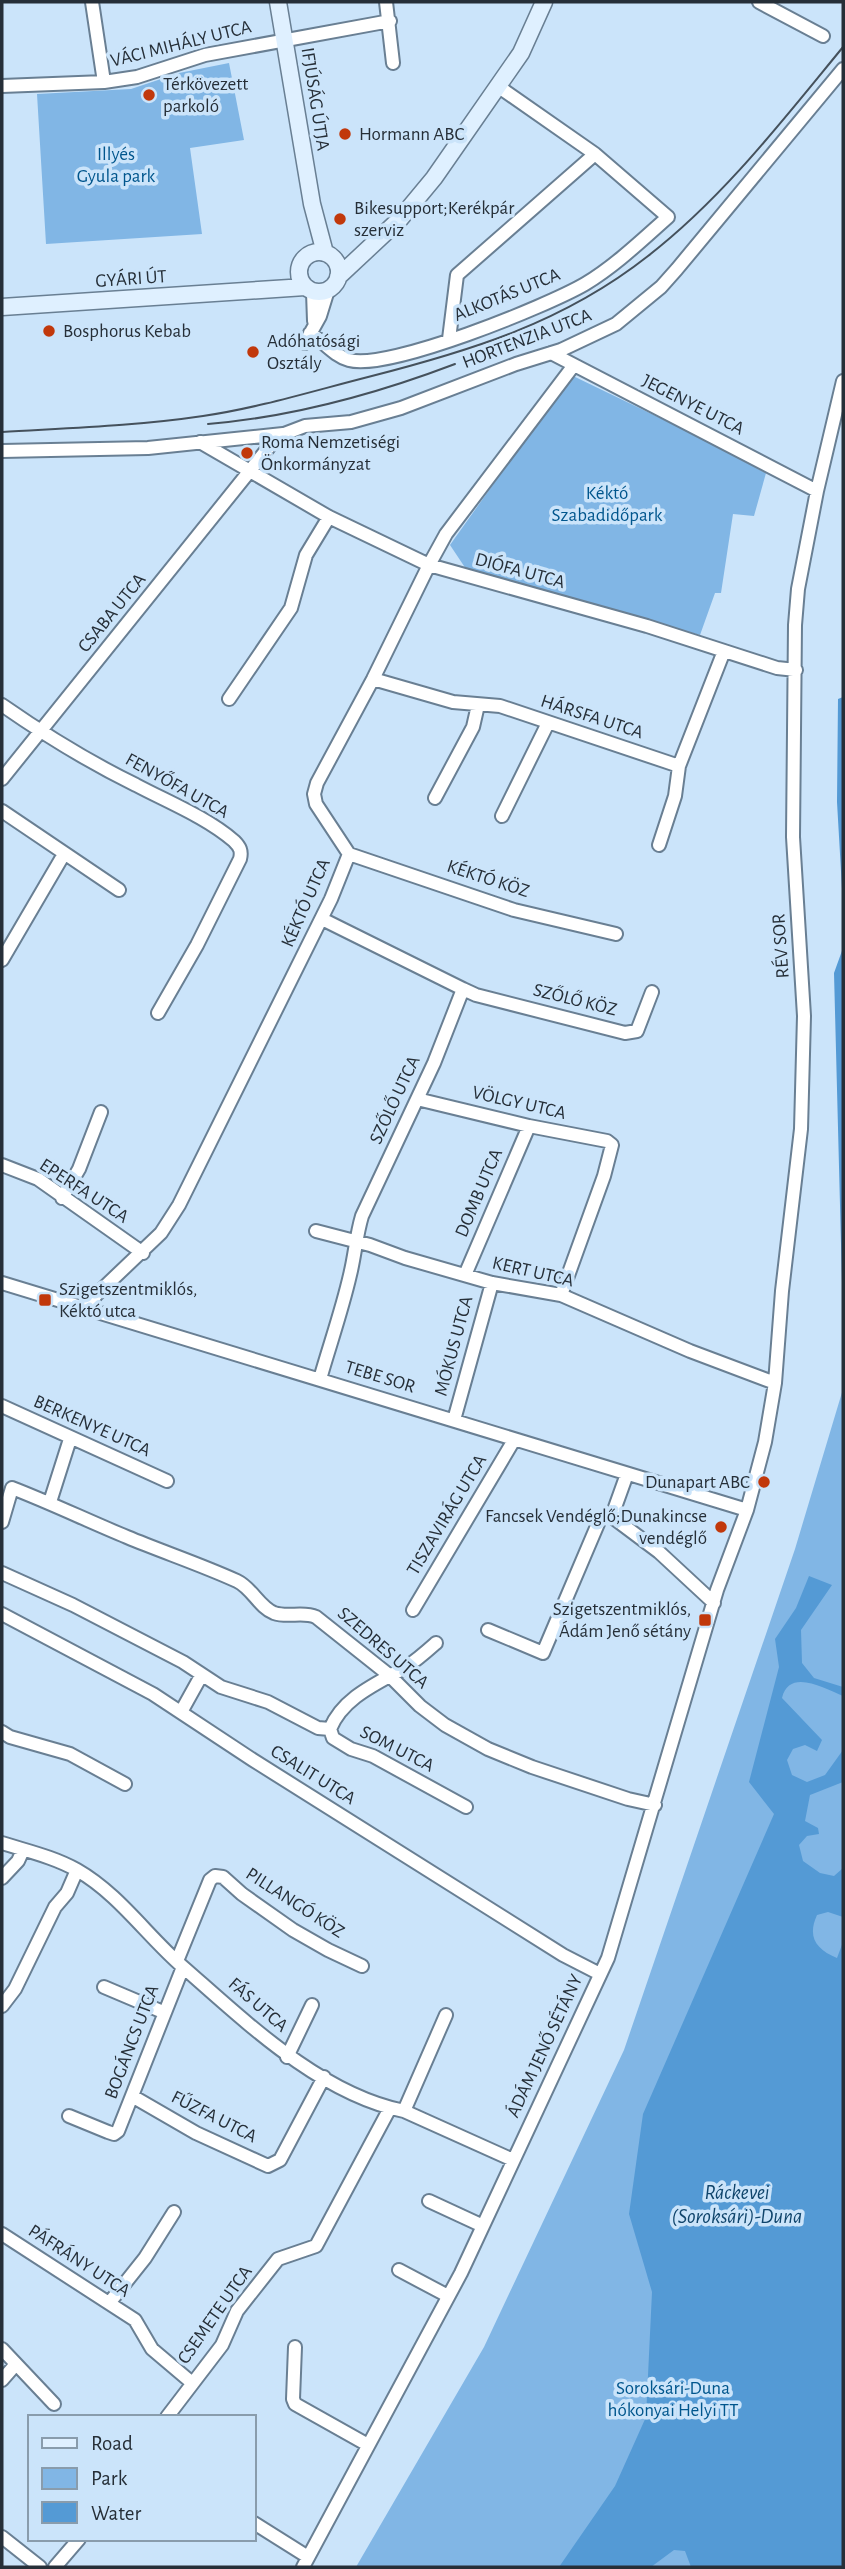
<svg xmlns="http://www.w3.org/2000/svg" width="845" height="2569" font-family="'Alegreya Sans',sans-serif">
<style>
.green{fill:#81b6e5}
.water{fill:#549ad5}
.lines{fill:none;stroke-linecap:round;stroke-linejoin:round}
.street-casing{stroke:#697f93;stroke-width:16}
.secondary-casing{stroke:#697f93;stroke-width:19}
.street{stroke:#fff;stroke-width:12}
.secondary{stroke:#dff0ff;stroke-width:16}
.tram{stroke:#45515c;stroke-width:2}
.poi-dot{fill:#c1380b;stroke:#cbe4fa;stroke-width:2.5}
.labels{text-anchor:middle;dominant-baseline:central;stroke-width:7;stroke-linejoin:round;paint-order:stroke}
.street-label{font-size:19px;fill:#262f38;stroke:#cbe4fa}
.poi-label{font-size:19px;fill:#262f38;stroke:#cbe4fa;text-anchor:start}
.park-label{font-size:19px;fill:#00568d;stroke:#cbe4fa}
.water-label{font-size:21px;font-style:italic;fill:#10456c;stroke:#cbe4fa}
</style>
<rect width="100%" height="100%" fill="#cbe4fa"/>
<path class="green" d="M229 63 244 140 190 148 202 234 46 244 37 94 131 89 179 73Z
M571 375 689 432 766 473 754 516 733 514 721 593H715L700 635 466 569 450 545Z
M843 1389V2567H356L484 2347 624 2050 795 1549Z"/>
<path class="water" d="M843 697V906L837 802 838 699Z
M843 948V1321L834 973Z
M809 1576 832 1585 801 1630 802 1663 814 1678 843 1687V1696C824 1688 789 1668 782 1698L822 1740 817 1751 805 1745 793 1749 787 1760 792 1775 807 1782 825 1775 843 1750V1782L810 1795 805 1821 818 1828 819 1834 807 1836 799 1845 803 1861 820 1873 834 1876 843 1868V1917L828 1912 817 1915C807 1937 816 1949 837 1958L843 1942V2563L841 2567H691L685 2551 674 2550 651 2567H559L615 2486 646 2417 652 2292 629 2214 643 2114 774 1814 749 1782 779 1667 775 1639 796 1608Z"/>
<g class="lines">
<defs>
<path id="street" d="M92 2 104 82
M386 2 393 63
M759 2 823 36
M2 86 104 82 137 77 205 55 390 21
M313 292 314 321
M310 333C323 341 334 356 349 360 388 371 547 306 585 284 615 266 642 240 668 217L595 154 499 87
M449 339 457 275 595 154
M305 343 320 316 328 290
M551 353 817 491
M200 442 329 517 429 565 647 626 777 668 796 670
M2 451 148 448 283 434
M373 679 453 702 500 706 679 766 724 651
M229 699 291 608 306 555 329 517
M2 705C45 735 89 762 136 785 168 802 206 817 234 841 240 847 242 851 240 859L197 945 158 1013
M2 779 273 442 284 434 305 426 351 422 401 408 516 364 561 350 616 324 661 287 677 269 843 69
M435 798 473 727 478 705
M2 811 119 890
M502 816 548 723
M659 845 675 796 679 766
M349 854 514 910 616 934
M2 960 64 854
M463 989 476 995 625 1033 637 1031 652 992
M417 1099 529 1126 607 1141 612 1145 604 1176 561 1295
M2 1165 38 1179 143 1253
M62 1198 79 1169 101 1112
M316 1231 370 1245 405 1258 492 1283 561 1295 690 1351 775 1383
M465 1275 529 1126
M2 1283 747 1510
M86 1308 96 1295 161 1233 179 1205 331 899 349 854 316 804 314 794 317 783 373 679 429 565 446 534 574 365
M320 1379C330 1344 342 1310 350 1275 355 1255 356 1236 362 1216L434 1063 463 989 322 919
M2 1406 167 1481
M454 1420 492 1283
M627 1474 613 1513 615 1519 659 1552 714 1603
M50 1502 70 1439
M2 1522 12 1488C51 1503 88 1521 127 1537 163 1552 202 1565 237 1581 252 1588 259 1607 274 1613 288 1618 303 1611 316 1617L389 1675 420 1706 445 1725 488 1749 532 1767 628 1799 655 1805
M2 1573 73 1605 183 1662 221 1687 268 1702 318 1728 330 1729 333 1738 351 1749 373 1756 466 1807
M413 1610 514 1440
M2 1614 153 1694 253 1760 563 1955 600 1974
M488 1630 543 1653 600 1519 613 1513
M181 1712 201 1676
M330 1729C343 1697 378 1683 406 1667 417 1660 427 1651 436 1643
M2 1732 10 1737 70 1754 125 1784
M2 1843C27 1851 54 1857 77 1870 119 1894 147 1936 183 1967 246 2022 320 2094 404 2111L513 2160
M2 1878 18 1861 23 1850
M177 1961 210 1880 215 1876 223 1877 242 1894 293 1930 328 1950 362 1966
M104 1987 163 2012
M2 2006 15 1989 55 1907 67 1893 77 1870
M287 2057 312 2005
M132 2096 196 2133 268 2166 280 2160 324 2077
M404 2111 446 2015
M69 2116 108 2132 114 2134 118 2131 183 1967
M429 2201 483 2226
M2 2234 135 2320 152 2349 191 2382
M399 2270 448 2296
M110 2302 145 2258 174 2212
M295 2347 293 2399 295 2404 368 2445
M2 2349 54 2404
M2 2380 16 2364
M167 2417 222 2345 237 2311 278 2259 316 2246 390 2108
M254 2523 308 2557
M2 2537 40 2567
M55 2567 79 2539
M303 2567 461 2273 608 1958 717 1590 747 1510 765 1442 775 1383 782 1291 801 1129 804 1016 793 837 795 625 798 589 817 491 843 381"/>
<path id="secondary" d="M278 2 312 204 325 253
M299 272a20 20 0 1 1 40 0a20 20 0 1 1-40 0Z
M338 277 400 219 434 178 521 53 544 2
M2 307 305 287"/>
</defs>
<use href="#street" class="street-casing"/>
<use href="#secondary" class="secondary-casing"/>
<use href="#street" class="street"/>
<use href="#secondary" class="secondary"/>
<path class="tram" d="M208 424C292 417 376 394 455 364
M2 432C69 428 136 426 203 416 258 408 313 391 368 377 470 351 563 323 648 256 723 198 783 120 843 47"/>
</g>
<g class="poi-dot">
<circle cx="149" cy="95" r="7"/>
<circle cx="345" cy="134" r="7"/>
<circle cx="340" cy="219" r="7"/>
<circle cx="49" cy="331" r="7"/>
<circle cx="253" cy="352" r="7"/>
<circle cx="247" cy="453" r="7"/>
<rect x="38" y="1293" width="14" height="14" rx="3.5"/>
<circle cx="764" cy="1482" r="7"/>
<circle cx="721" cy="1527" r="7"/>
<rect x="698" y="1613" width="14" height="14" rx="3.5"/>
</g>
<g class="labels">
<g class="street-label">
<text transform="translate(181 44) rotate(-14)">VÁCI MIHÁLY UTCA</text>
<text transform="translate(315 99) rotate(81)">IFJÚSÁG ÚTJA</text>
<text transform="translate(131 279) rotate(-4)">GYÁRI ÚT</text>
<text transform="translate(507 295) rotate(-22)">ALKOTÁS UTCA</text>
<text transform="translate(527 339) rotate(-21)">HORTENZIA UTCA</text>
<text transform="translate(693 405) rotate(27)">JEGENYE UTCA</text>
<text transform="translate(520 571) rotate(15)">DIÓFA UTCA</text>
<text transform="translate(112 613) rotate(-51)">CSABA UTCA</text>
<text transform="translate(592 717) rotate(18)">HÁRSFA UTCA</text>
<text transform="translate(177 786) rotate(29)">FENYŐFA UTCA</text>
<text transform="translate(488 879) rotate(18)">KÉKTÓ KÖZ</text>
<text transform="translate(306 903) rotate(-66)">KÉKTÓ UTCA</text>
<text transform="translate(781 946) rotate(-94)">RÉV SOR</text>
<text transform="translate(575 1000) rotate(14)">SZŐLŐ KÖZ</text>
<text transform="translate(395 1100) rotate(-65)">SZŐLŐ UTCA</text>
<text transform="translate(519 1103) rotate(13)">VÖLGY UTCA</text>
<text transform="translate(84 1191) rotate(33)">EPERFA UTCA</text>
<text transform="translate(479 1193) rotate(-67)">DOMB UTCA</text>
<text transform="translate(533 1272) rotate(13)">KERT UTCA</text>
<text transform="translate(454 1346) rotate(-75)">MÓKUS UTCA</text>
<text transform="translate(380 1377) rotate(17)">TEBE SOR</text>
<text transform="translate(92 1426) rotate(24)">BERKENYE UTCA</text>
<text transform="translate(447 1515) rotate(-59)">TISZAVIRÁG UTCA</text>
<text transform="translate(383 1648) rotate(41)">SZEDRES UTCA</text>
<text transform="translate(397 1749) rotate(27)">SOM UTCA</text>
<text transform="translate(313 1775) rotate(32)">CSALIT UTCA</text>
<text transform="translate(295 1903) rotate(33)">PILLANGÓ KÖZ</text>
<text transform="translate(258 2005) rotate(41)">FÁS UTCA</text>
<text transform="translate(132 2042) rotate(-69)">BOGÁNCS UTCA</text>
<text transform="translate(545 2046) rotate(-65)">ÁDÁM JENŐ SÉTÁNY</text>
<text transform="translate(214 2117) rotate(27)">FŰZFA UTCA</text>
<text transform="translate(79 2261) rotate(33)">PÁFRÁNY UTCA</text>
<text transform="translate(215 2315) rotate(-55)">CSEMETE UTCA</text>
</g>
<g class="poi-label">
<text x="163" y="84">Térkövezett<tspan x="163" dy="22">parkoló</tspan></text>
<text x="359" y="134">Hormann ABC</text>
<text x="354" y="208">Bikesupport;Kerékpár<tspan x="354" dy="22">szerviz</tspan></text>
<text x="63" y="331">Bosphorus Kebab</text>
<text x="267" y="341">Adóhatósági<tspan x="267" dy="22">Osztály</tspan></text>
<text x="261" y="442">Roma Nemzetiségi<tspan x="261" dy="22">Önkormányzat</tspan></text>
<text x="59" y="1289">Szigetszentmiklós,<tspan x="59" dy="22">Kéktó utca</tspan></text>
<text x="750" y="1482" text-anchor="end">Dunapart ABC</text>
<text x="707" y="1516" text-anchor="end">Fancsek Vendéglő;Dunakincse<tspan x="707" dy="22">vendéglő</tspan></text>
<text x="691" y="1609" text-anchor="end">Szigetszentmiklós,<tspan x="691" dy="22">Ádám Jenő sétány</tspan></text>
</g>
<g class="park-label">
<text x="116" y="154">Illyés<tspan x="116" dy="22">Gyula park</tspan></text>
<text x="607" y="493">Kéktó<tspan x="607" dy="22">Szabadidőpark</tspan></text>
<text x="673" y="2388">Soroksári-Duna<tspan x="673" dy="22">hókonyai Helyi TT</tspan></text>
</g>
<g class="water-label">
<text x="737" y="2192">Ráckevei<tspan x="737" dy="24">(Soroksári)-Duna</tspan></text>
</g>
</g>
<rect width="845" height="2569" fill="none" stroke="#262f38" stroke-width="7"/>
<rect x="28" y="2415" width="228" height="126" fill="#cbe4fa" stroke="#899cac" stroke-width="2"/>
<rect x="42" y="2438" width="35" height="10" fill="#dff0ff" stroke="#899cac" stroke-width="2"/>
<text x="91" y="2450" font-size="21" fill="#262f38">Road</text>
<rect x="42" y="2468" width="35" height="21" fill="#81b6e5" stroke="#899cac" stroke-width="2"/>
<text x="91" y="2485" font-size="21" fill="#262f38">Park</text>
<rect x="42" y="2502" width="35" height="21" fill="#549ad5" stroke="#899cac" stroke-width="2"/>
<text x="91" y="2520" font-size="21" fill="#262f38">Water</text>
</svg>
